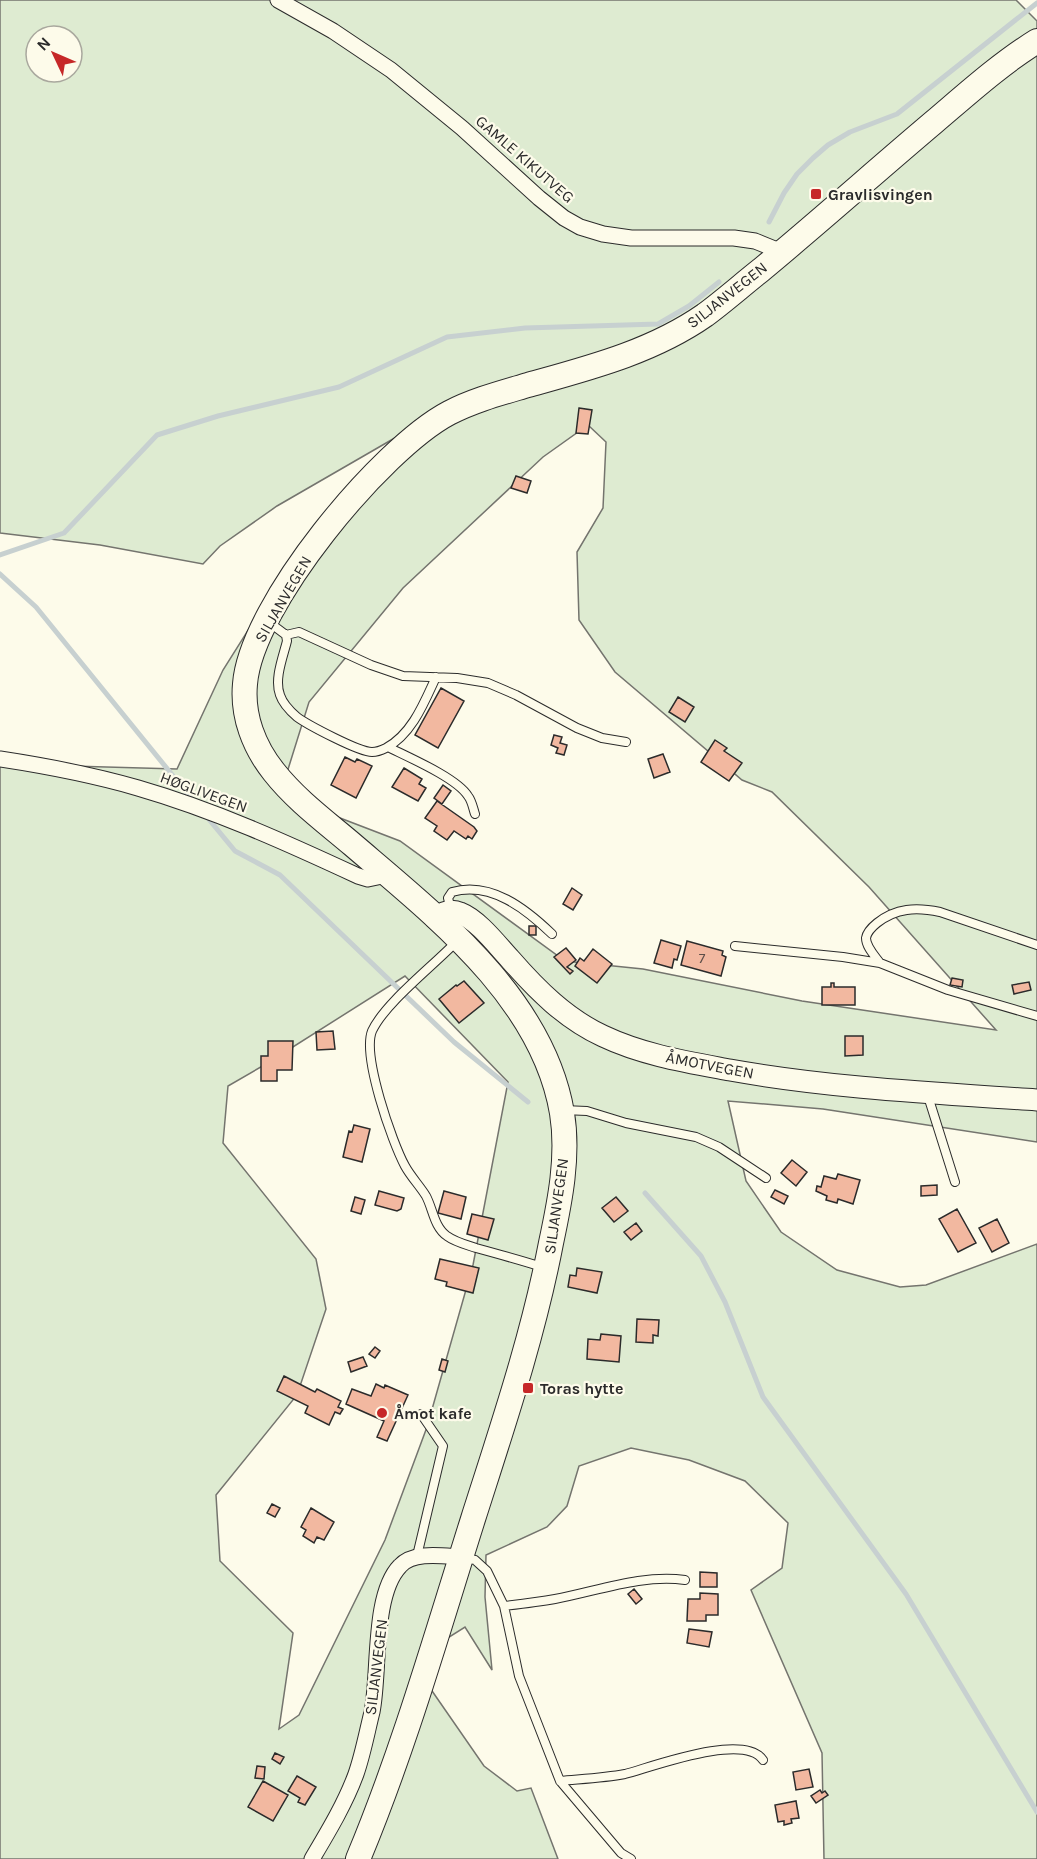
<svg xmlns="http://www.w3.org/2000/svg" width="1037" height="1859" font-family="Karla,sans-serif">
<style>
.green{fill:#deebd1;stroke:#74746e;stroke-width:1.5;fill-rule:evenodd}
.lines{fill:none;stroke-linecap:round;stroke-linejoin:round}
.stream{stroke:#c7d0d0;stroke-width:5}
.building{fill:#f2b8a0;stroke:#2b2b2b;stroke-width:1.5}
.lane-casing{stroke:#2b2b2b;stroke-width:10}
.street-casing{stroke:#2b2b2b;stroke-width:17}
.secondary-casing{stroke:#2b2b2b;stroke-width:23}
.primary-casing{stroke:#2b2b2b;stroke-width:26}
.lane{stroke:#fdfbea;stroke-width:8}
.street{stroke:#fdfbea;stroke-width:15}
.secondary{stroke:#fdfbea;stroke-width:21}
.primary{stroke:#fdfbea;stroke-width:24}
.poi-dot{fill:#c62828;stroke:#fdfbea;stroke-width:2}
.labels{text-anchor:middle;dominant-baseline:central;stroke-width:4.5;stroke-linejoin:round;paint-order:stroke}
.number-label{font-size:14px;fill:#5d4e48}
.street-label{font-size:16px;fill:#2b2b2b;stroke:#fdfbea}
.poi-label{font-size:16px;font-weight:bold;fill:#2b2b2b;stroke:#fdfbea;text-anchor:start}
</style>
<rect width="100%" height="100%" fill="#fdfbea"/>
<path class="green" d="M0 0H1016L1037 21V1142L823 1109 728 1101 746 1181 781 1232 837 1270 900 1287 926 1285 1037 1244V1859H824L822 1753 751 1590 782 1568 788 1523 745 1481 689 1460 631 1448 579 1466 567 1506 547 1527 486 1555 485 1597 492 1670 465 1627 438 1644 430 1688 484 1766 517 1791 531 1788 558 1859H0V764L177 769 223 670 274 589 419 424 277 506 220 546 203 564 100 545 0 533ZM36 36H72V72H36ZM588 425 606 442 603 508 577 552 579 620 615 672 742 780 772 792 869 887 996 1030 802 1001 643 969 565 961 400 841 280 795 309 702 403 588 543 457ZM405 976 508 1082 473 1265 427 1427 385 1540 299 1715 279 1729 293 1633 220 1561 216 1495 297 1395 326 1309 316 1259 223 1143 228 1086 266 1064Z"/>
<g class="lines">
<path class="stream" d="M769 222 784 193 797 174 813 158 828 145 850 132 897 114 1037 3
M0 555 64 533 157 435 218 416 339 387 447 337 525 328 658 324 689 306 719 282
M0 574 36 607 195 803
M207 817 235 851 280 875 454 1042 528 1102
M645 1193 701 1256 725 1302 763 1397 906 1594 1037 1812"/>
</g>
<path class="building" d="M579 408 592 410 588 434 576 433Z
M516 476 531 481 527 493 511 488Z
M441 688 464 701 438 748 415 735Z
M678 697 694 707 685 722 669 712Z
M554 735 562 737 560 743 567 745 564 755 556 753 558 748 551 745Z
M715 740 727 748 724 751 742 763 729 781 701 762Z
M663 754 670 772 654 778 648 759Z
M345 757 355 762 357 759 372 766 356 798 331 785Z
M404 768 422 779 419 784 426 788 418 801 392 787Z
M443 785 451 791 442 804 434 798Z
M437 801 474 827 477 831 472 839 468 836 466 839 454 831 447 840 434 831 437 826 425 818Z
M572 888 582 895 573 910 563 904Z
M529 926H536V935H529Z
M661 940 681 946 677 960 674 959 672 968 654 963Z
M687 941 723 951 722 955 726 957 721 976 681 965Z
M566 948 576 960 567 967 573 971 570 974 554 957Z
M593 949 612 964 597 983 575 966 580 958 584 961Z
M952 978 963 980 962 987 950 985Z
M464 981 484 1003 459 1023 439 999 456 985 457 986Z
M1029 982 1031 990 1014 994 1012 985Z
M831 983H834V987H855V1005H822V987H831Z
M333 1031 335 1049 317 1050 316 1032Z
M845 1036H863V1055L845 1056Z
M268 1041H293L292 1070H277V1081H261V1056H268Z
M354 1125 370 1129 362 1162 343 1157 349 1131 352 1132Z
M792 1160 807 1172 796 1186 781 1173Z
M838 1174 860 1180 853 1204 838 1199 837 1203 826 1200 827 1196 816 1191 817 1186 821 1187 824 1176 836 1179Z
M937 1185V1195L921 1196V1186Z
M775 1190 788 1196 784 1204 771 1197Z
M379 1191 404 1198 401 1209 397 1211 375 1205Z
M444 1191 466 1197 461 1219 438 1213Z
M355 1197 365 1200 361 1214 351 1211Z
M616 1197 628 1211 614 1222 602 1208Z
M957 1209 976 1243 958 1252 939 1219Z
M472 1214 494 1219 488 1240 467 1234Z
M997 1219 1009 1243 992 1252 979 1228Z
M636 1223 642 1231 631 1240 624 1232Z
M440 1259 479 1268 473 1293 446 1286 447 1282 435 1279Z
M577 1268 602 1272 597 1293 568 1287 570 1275 576 1276Z
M637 1319 659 1320 658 1336 653 1335V1343L636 1342Z
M601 1334 621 1336 619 1362 587 1359 588 1339 600 1340Z
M375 1347 380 1351 375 1358 369 1354Z
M363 1357 367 1366 351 1372 348 1362Z
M442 1359 448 1361 445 1372 439 1370Z
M284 1376 315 1392 317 1389 341 1401 338 1407 343 1409 340 1414 335 1412 329 1425 305 1413 308 1406 277 1391Z
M376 1384 384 1388 385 1385 408 1395 387 1441 377 1437 384 1421 346 1404 352 1389 371 1396Z
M272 1504 280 1508 275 1517 267 1513Z
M311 1508 334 1522 324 1540 317 1537 314 1543 303 1536 306 1530 301 1527Z
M700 1572 717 1573V1587H700Z
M634 1589 642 1599 636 1604 628 1594Z
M700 1593 718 1594V1615H706V1621H687L688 1599H700Z
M689 1629 712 1632 709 1647 687 1643Z
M275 1753 284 1757 280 1764 272 1759Z
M257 1766 265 1767 264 1779 255 1778Z
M809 1769 813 1787 796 1790 793 1772Z
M297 1776 316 1787 305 1805 298 1802 300 1798 288 1791Z
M263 1781 288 1795 273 1821 248 1807Z
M820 1790 822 1793 825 1791 828 1795 816 1803 811 1796Z
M796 1801 799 1818 791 1819 792 1823 784 1825V1821L778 1822 775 1805Z"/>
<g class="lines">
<defs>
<path id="lane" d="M270 623 286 635 287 641C283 657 274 679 280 695 283 704 290 711 297 717 308 725 359 752 372 752 377 752 382 750 386 748 412 734 424 703 436 677
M286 635 299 632 371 665 403 676 457 678 488 683 516 695 577 728 602 738 626 742
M388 747C408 757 457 778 468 796 472 801 473 808 475 814
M451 910 448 898 452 892C491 881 526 909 552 934
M456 942C433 966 385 1003 372 1031 362 1056 392 1142 405 1166 411 1177 420 1186 426 1196 433 1209 434 1227 447 1236 455 1242 467 1245 476 1248 498 1254 520 1260 542 1267
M735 946 843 957 880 963 948 990 1037 1016
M880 963C875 956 866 947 866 938 867 932 872 927 877 923 896 908 916 907 940 912L1037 945
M927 1093 955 1182
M563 1110 587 1111 626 1123 696 1137 719 1147 766 1178
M417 1556 443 1446 421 1414
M465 1558 475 1560 487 1571 504 1606 519 1676 560 1781 621 1853 631 1859
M504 1606C521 1604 538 1602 555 1599 598 1591 642 1574 685 1580
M560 1781C581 1779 604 1778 625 1774 652 1767 744 1732 763 1760"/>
<path id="street" d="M278 0 333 31 391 70 462 128 539 198 564 218 580 227 603 234 631 238H734L755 241 782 252
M0 759C46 766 93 775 138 788 214 810 287 843 358 876L368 879 387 875
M312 1859C328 1832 345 1804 356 1774 363 1754 367 1732 372 1712 380 1673 372 1595 400 1566 413 1551 443 1556 461 1557"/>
<path id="secondary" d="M435 918C443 912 451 909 460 913 478 920 497 945 510 959 537 990 566 1019 603 1036 643 1055 687 1062 730 1070 831 1088 935 1093 1037 1100"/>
<path id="primary" d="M358 1859C404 1749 437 1633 473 1519 502 1428 533 1337 551 1243 560 1201 569 1156 562 1113 543 999 436 916 353 845 326 822 296 800 274 772 254 747 242 716 245 684 251 605 381 449 449 413 474 400 501 393 528 385 589 368 652 352 705 315 724 301 742 285 761 270 819 222 876 171 934 122 967 94 1000 64 1037 41"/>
</defs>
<use href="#lane" class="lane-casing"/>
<use href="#street" class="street-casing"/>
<use href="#secondary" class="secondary-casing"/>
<use href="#primary" class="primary-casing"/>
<use href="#lane" class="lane"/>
<use href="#street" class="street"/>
<use href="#secondary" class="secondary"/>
<use href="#primary" class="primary"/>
</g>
<g class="poi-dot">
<rect x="810" y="188" width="12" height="12" rx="3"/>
<rect x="522" y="1382" width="12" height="12" rx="3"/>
<circle cx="382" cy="1413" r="6"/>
</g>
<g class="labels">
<g class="number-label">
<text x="702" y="958">7</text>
</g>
<g class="street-label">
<text transform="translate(525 159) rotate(41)">GAMLE KIKUTVEG</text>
<text transform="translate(727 295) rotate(-38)">SILJANVEGEN</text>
<text transform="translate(283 599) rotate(-60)">SILJANVEGEN</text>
<text transform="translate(204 792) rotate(20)">HØGLIVEGEN</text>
<text transform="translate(710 1065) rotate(11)">ÅMOTVEGEN</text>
<text transform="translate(556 1206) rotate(-82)">SILJANVEGEN</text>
<text transform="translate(376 1667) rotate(-83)">SILJANVEGEN</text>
</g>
<g class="poi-label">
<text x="828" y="194">Gravlisvingen</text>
<text x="540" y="1388">Toras hytte</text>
<text x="394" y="1413">Åmot kafe</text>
</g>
</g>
<g transform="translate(54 54) rotate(314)"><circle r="28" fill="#fdfbea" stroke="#a9a89e" stroke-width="1.5"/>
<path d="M0-4.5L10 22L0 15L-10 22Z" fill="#c62828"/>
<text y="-9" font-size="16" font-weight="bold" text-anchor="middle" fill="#2b2b2b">N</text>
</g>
</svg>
